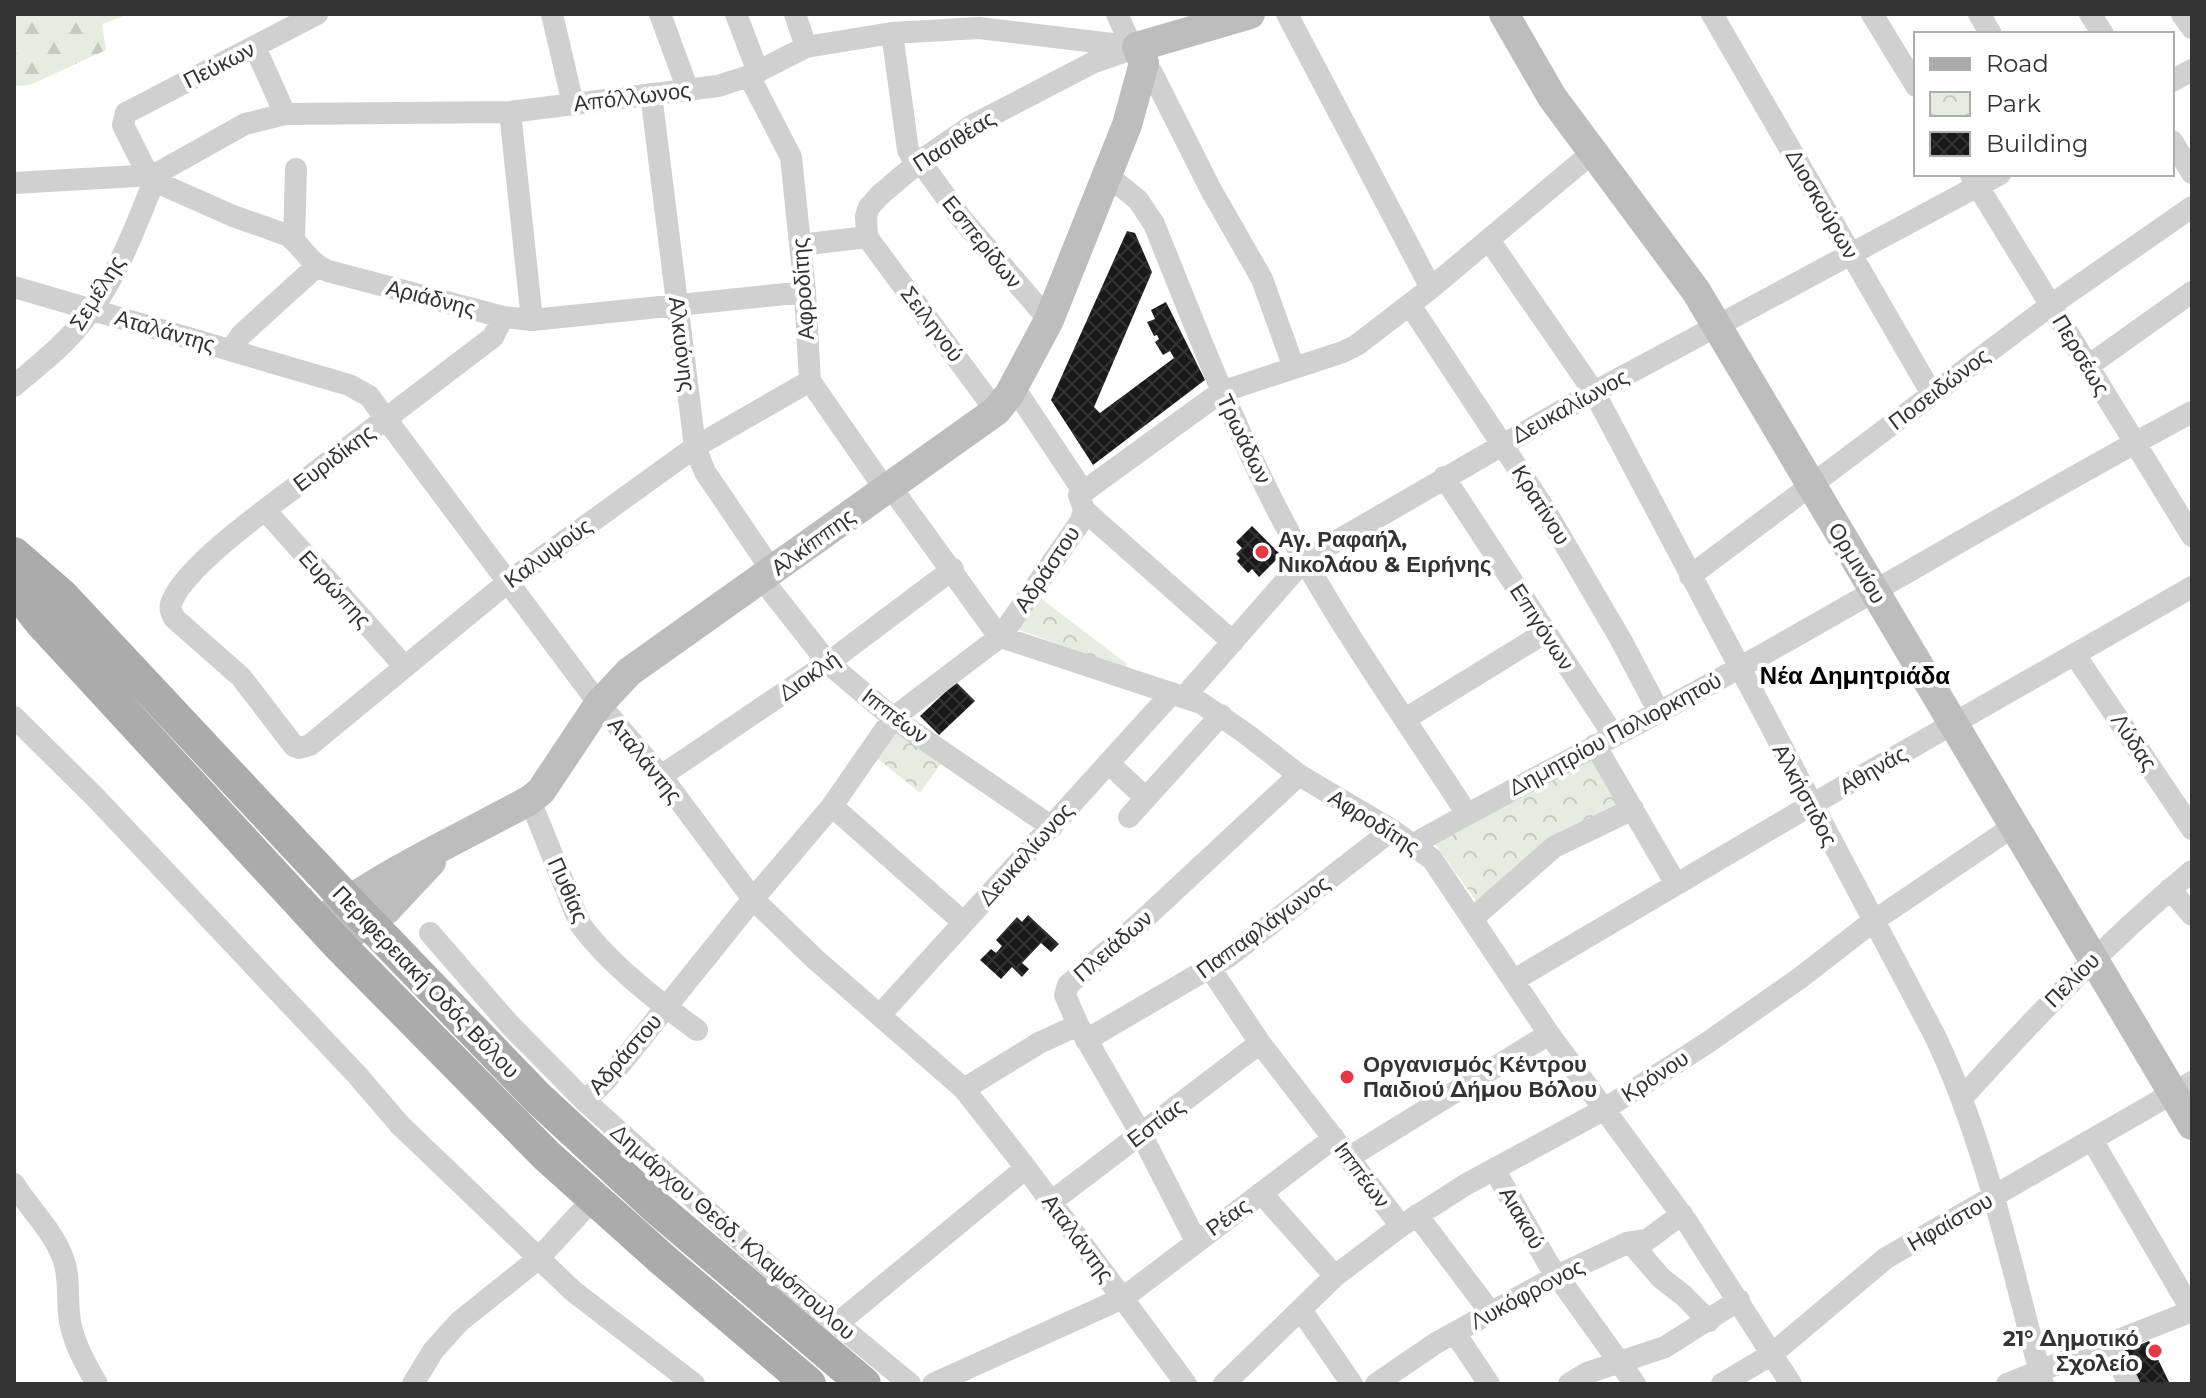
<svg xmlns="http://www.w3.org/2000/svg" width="2206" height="1398" font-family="Montserrat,sans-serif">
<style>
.forest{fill:url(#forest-firs)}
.park{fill:url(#park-crowns)}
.building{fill:url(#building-cross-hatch)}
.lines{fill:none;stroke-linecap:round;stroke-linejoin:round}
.street{stroke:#d0d0d0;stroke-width:22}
.secondary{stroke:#bdbdbd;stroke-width:30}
.primary{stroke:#ababab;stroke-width:34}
.poi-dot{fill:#e63946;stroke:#fff;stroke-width:3}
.labels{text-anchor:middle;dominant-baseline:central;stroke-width:8;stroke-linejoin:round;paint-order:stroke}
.street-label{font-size:22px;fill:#333;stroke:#fff}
.poi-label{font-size:22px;font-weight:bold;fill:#333;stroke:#fff;text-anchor:start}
.neighbourhood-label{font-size:24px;font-weight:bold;fill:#000;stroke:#fff}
</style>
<defs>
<pattern id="forest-firs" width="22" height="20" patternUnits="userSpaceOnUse" patternTransform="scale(2)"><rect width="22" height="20" fill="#e6ecdf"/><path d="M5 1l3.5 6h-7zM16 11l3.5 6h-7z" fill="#c6cbc0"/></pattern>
<pattern id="park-crowns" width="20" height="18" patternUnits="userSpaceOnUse" patternTransform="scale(2)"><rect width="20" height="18" fill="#e6ecdf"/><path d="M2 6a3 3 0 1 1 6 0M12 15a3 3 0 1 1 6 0" fill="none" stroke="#c6cbc0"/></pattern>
<pattern id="building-cross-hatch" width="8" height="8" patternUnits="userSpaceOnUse" patternTransform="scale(2)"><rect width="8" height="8" fill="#1a1a1a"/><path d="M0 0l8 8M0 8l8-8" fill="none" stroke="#333"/></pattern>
</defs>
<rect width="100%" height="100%" fill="#fff"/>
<path class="forest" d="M14 14H129L102 24 106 50 30 85 14 86Z"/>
<path class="park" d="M1039 597 1127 664 1123 668 1014 628Z
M898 728 943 761 920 793 877 758Z
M1590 754 1619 804 1543 845 1476 901 1433 841Z"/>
<path class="building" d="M1127 231 1135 233 1152 272 1094 407 1100 413 1174 358 1170 351 1163 355 1155 342 1159 339 1157 335 1154 336 1147 322 1155 319 1151 310 1166 302 1205 380 1093 465 1051 400Z
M1252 526 1281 555 1259 577 1252 569 1248 573 1237 561 1240 558 1236 554 1242 548 1236 542Z
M956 682 975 701 939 735 920 716Z
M1028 915 1059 944 1051 952 1041 943 1022 963 1029 969 1022 977 1012 967 1001 979 980 960 991 949 996 953 1002 946 996 940 1017 917 1022 922Z
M2149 1341 2170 1384H2135L2119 1353Z"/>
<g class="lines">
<path class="street" d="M317 14 126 113 123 125 148 175 154 181 233 216 287 235C303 246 308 263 328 271L503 317 532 320 805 292
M552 14 573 104
M660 14 688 90
M736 14 758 72
M795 14 806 47
M1117 14 1131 45
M1287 14 1431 288
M1712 14 1932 394
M1872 14 1916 86
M1979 14 1991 34
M2090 14 2103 34
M2182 14 2192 28
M892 33 908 150 916 164
M255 47 285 114
M1144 63 1152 73 1211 190 1262 279 1294 368
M749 76 791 157 805 292 810 381 885 489
M2172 81 2192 70
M651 94 695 447 705 472 773 572
M510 112 532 320
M2172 141 2192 173
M920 161 961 218 1049 320
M1107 175 1138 200 1154 224C1200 338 1244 455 1306 563 1355 649 1413 730 1467 814
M1971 175 2192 536
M14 183 154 175 245 124 285 114 510 112 718 86 749 76 806 47 892 33 979 28 1137 47
M867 237 996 411
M294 240 296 169
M1489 240 1594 392 1935 1036C1986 1143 2012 1269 2043 1384
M800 245 867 237 866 216 869 207 880 195 920 161 971 126 1094 62 1132 49
M14 287 349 385 369 396 599 704 661 776 753 899 815 959 964 1089 1026 1168 1186 1384
M1410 305 1542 505 1621 640 1659 712
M503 317 493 337C435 381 377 426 318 470 282 498 189 561 172 601 169 607 171 612 174 618L241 677 294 746 299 748 310 745 508 582 695 447 810 381
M231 350 241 335 317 266
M2088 366 2192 292
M14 386C36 367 61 348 79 326 114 285 134 231 154 181
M1013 386 1083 491
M1444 477 1614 736
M890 486 997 634 1007 639 1201 703 1245 733 1299 775 1392 830 1432 859 1549 1034 1687 1222 1791 1384
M265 510 405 667
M1084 510 1233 642
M1690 576 2051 305 2192 207
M762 579 828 663 893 718 1052 827
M2075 655 2192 829
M1185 696 1304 560 1594 392 2000 174
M14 717 95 797 358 1076 400 1125 573 1291 694 1384
M1405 719 1546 632
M1595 745 1676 884
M1108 763 1146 798
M661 776 828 663 953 569
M530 800 580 924C609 964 657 1001 697 1030
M832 806 963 922
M1129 817 1221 715
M1414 844C1495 798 1578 756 1659 712 1839 615 2012 508 2192 412
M2170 889 2192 915
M1472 919 1554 847 1633 809
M430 933 510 1025 585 1101 788 1283 910 1384
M1210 968 1260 1043 1401 1226
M1514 980 1811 805 2192 587
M880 1015 1172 693
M1086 1040 1228 957 1392 830
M964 1089 1039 1043 1078 1025
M1962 1098C2035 1017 2108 941 2192 871
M585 1101 614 1072 753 899 832 806 893 718 1001 636 1081 521 1084 510 1079 495 1221 392 1343 352 1357 345 1431 288 1593 152
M2092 1140 2192 1311
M1348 1158 1549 1034
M1494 1169 1548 1263 1635 1384
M14 1184C29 1208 53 1231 63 1258 70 1276 67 1295 69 1314 71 1339 85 1363 97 1384
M1261 1193 1335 1276
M1051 1202 1260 1043
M1417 1215 1491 1313
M1196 1241 1141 1134 1078 1025 1065 995 1068 985 1143 920 1299 775
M1630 1242 1661 1278 1683 1295 1709 1321
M1301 1310 1352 1384
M838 1323 1026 1168
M1455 1333 1489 1384
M2109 1343 2129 1384
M413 1384 433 1351 459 1322 539 1258 593 1199
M933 1384 1123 1298 1334 1138
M1224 1384 1335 1276 1401 1226 1465 1185 1603 1110 1707 1043 1800 978 1872 922 2014 826
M1376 1384 1436 1343 1557 1276 1627 1243 1647 1240 1682 1214
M1569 1384 1587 1373 1665 1347 1739 1300
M1722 1384 1772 1354 1886 1258 2192 1082
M2007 1384 2192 1311"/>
<path class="secondary" d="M1504 14 1552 97 1696 291 2192 1125
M330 914C391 869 463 837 530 800L541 791 599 704 629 672 996 411 1009 395 1049 320 1127 125 1144 63 1137 47 1250 14
M337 943 387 909 431 862"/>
<path class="primary" d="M14 554 61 595 348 901 538 1098 657 1208 864 1384
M14 587 40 621 337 943 547 1156 662 1259 809 1384"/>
</g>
<g class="poi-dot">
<circle cx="1262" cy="552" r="8"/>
<circle cx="1347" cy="1077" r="8"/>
<circle cx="2155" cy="1351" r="8"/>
</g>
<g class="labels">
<g class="street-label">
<text transform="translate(219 65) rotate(-27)">Πεύκων</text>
<text transform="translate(632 97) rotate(-7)">Απόλλωνος</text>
<text transform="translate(954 141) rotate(-33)">Πασιθέας</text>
<text transform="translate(1822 204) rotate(60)">Διοσκούρων</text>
<text transform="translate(982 242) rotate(51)">Εσπερίδων</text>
<text transform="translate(803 289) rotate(-94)">Αφροδίτης</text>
<text transform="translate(97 293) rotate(-58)">Σεμέλης</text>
<text transform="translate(431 298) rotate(14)">Αριάδνης</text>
<text transform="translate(932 324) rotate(53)">Σειληνού</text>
<text transform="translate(165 331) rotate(16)">Αταλάντης</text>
<text transform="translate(682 344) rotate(83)">Αλκυόνης</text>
<text transform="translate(2081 355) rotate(59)">Περσέως</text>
<text transform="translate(1939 389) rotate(-37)">Ποσειδώνος</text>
<text transform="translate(1570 406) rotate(-29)">Δευκαλίωνος</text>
<text transform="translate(1244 439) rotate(64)">Τρωάδων</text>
<text transform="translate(334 458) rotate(-37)">Ευριδίκης</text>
<text transform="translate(1541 505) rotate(58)">Κρατίνου</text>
<text transform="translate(813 542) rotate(-36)">Αλκίππης</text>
<text transform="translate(548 553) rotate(-36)">Καλυψούς</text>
<text transform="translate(1857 563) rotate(59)">Ορμινίου</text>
<text transform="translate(1047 569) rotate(-56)">Αδράστου</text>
<text transform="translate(335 589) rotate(48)">Ευρώπης</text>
<text transform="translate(1542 627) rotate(57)">Επιγόνων</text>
<text transform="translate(809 676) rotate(-35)">Διοκλή</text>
<text transform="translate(895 716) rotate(37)">Ιππέων</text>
<text transform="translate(1615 734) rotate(-28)">Δημητρίου Πολιορκητού</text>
<text transform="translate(2134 742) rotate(56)">Λύδας</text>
<text transform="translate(645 760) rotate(51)">Αταλάντης</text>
<text transform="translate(1873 770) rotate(-30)">Αθηνάς</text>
<text transform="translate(1805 795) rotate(62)">Αλκήστιδος</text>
<text transform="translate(1374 822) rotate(32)">Αφροδίτης</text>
<text transform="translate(1026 854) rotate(-48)">Δευκαλίωνος</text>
<text transform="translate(568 890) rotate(66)">Πυθίας</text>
<text transform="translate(1263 927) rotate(-36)">Παπαφλάγωνος</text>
<text transform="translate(1113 946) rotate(-41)">Πλειάδων</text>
<text transform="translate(2072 980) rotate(-45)">Πελίου</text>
<text transform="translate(426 982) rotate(46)">Περιφερειακή Οδός Βόλου</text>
<text transform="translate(625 1054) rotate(-49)">Αδράστου</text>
<text transform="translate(1655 1076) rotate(-33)">Κρόνου</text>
<text transform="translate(1156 1123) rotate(-37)">Εστίας</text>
<text transform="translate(1362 1175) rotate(53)">Ιππέων</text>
<text transform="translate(1228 1217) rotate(-36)">Ρέας</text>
<text transform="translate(1522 1218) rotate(60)">Αιακού</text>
<text transform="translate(1950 1222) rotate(-30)">Ηφαίστου</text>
<text transform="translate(733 1232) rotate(41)">Δημάρχου Θεόδ. Κλαψόπουλου</text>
<text transform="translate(1078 1238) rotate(53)">Αταλάντης</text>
<text transform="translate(1527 1294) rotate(-28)">Λυκόφρoνος</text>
</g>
<g class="poi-label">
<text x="1278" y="539">Αγ. Ραφαήλ,<tspan x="1278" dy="25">Νικολάου &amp; Ειρήνης</tspan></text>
<text x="1363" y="1064">Οργανισμός Κέντρου<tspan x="1363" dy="25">Παιδιού Δήμου Βόλου</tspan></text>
<text x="2139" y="1338" text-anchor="end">21° Δημοτικό<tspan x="2139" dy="25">Σχολείο</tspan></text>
</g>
<g class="neighbourhood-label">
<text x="1855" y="675">Νέα Δημητριάδα</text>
</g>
</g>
<rect width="2206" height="1398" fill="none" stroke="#333333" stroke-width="32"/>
<rect x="1914" y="32" width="260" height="144" fill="#ffffff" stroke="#adadad" stroke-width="2"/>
<rect x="1930" y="58" width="40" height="12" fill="#ababab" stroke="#adadad" stroke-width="2"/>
<text x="1986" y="72" font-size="24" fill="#333333">Road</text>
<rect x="1930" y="92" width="40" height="24" fill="url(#park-crowns)" stroke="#adadad" stroke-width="2"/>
<text x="1986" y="112" font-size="24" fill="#333333">Park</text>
<rect x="1930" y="132" width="40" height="24" fill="url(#building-cross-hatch)" stroke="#adadad" stroke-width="2"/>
<text x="1986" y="152" font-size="24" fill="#333333">Building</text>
</svg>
